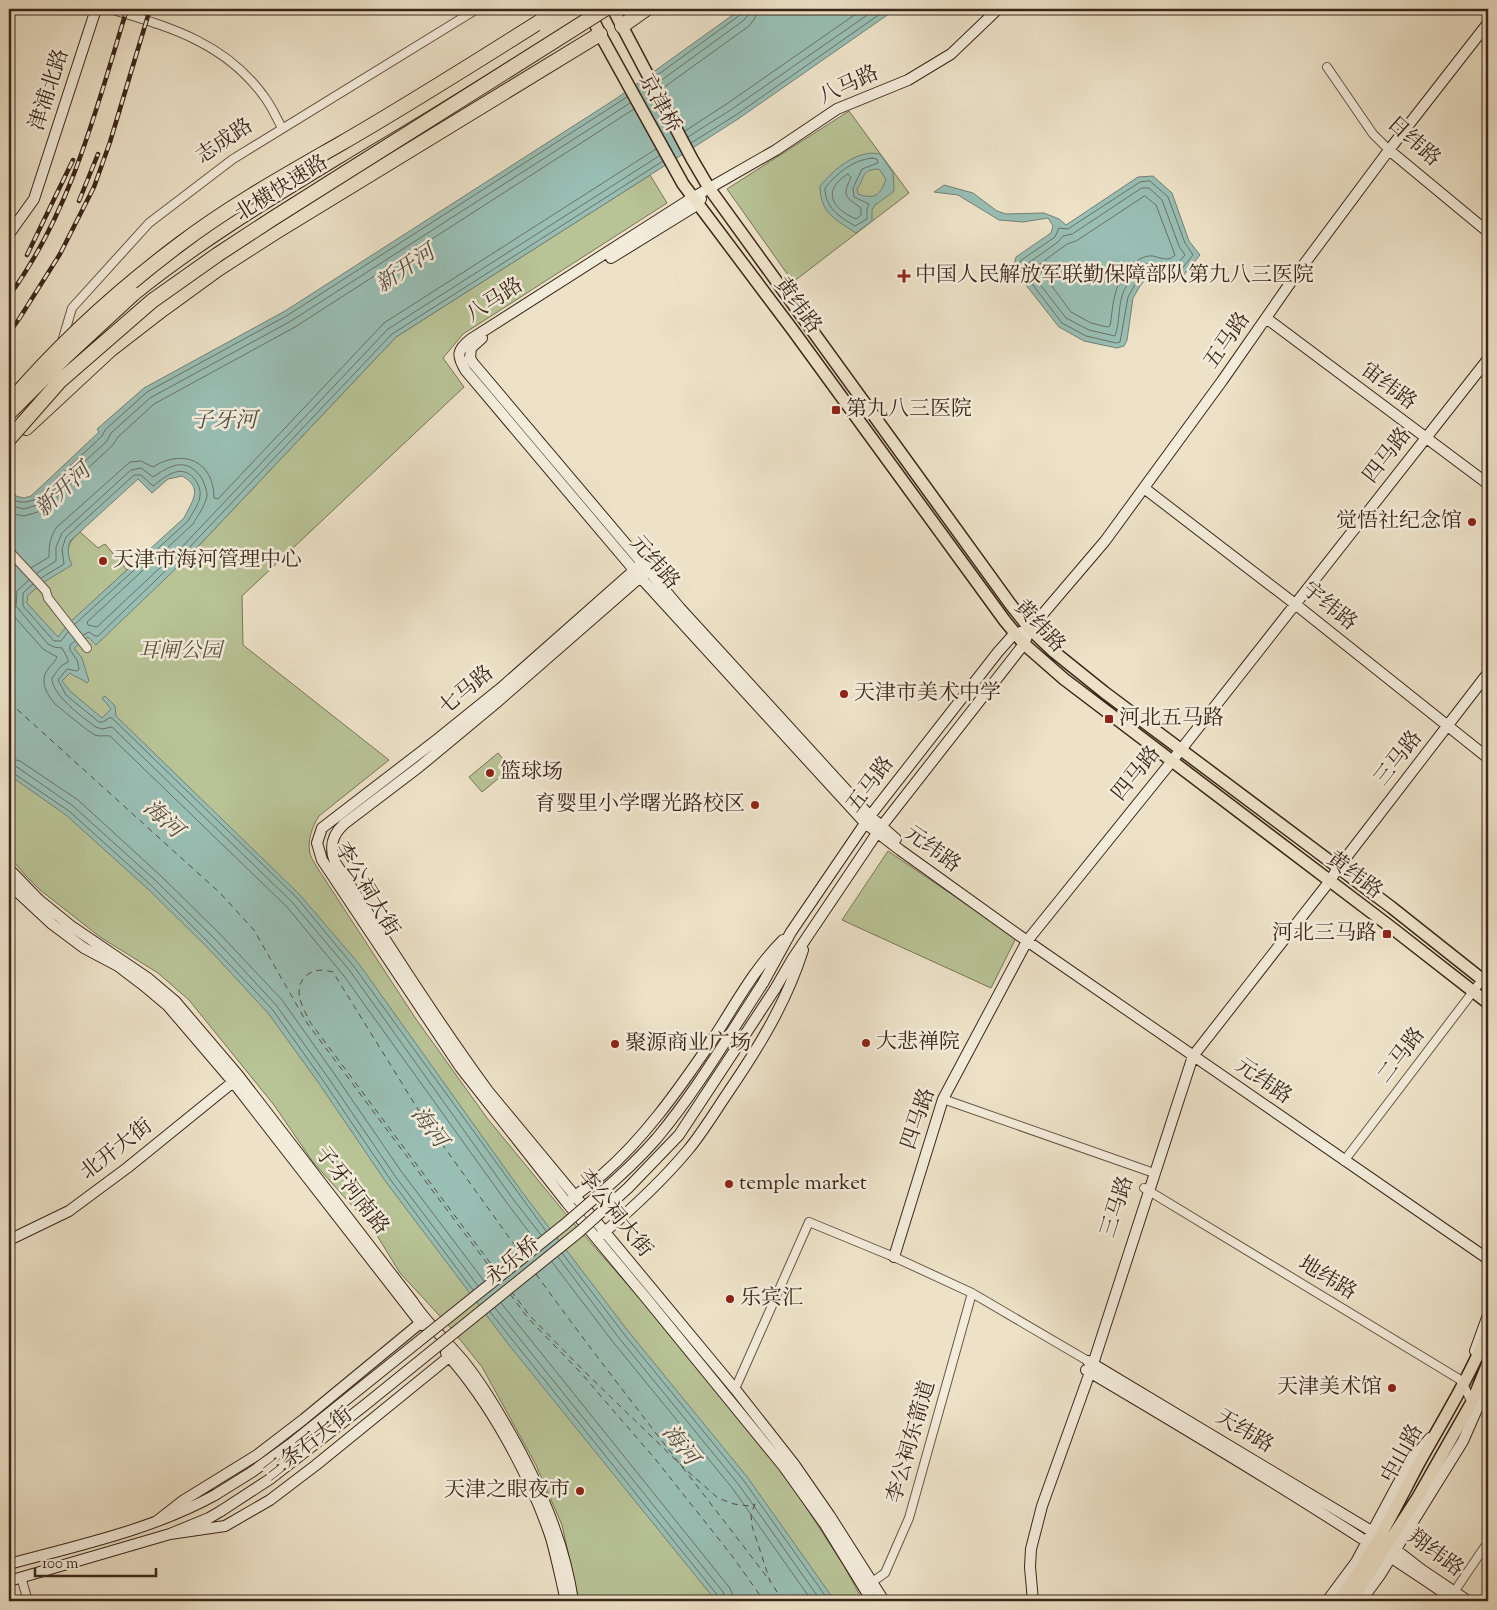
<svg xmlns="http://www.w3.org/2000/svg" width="1497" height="1610" font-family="'Sorts Mill Goudy','Noto Serif SC',serif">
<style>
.green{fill:#b8c396;stroke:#7a7458}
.water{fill:#99beb4;stroke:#738176;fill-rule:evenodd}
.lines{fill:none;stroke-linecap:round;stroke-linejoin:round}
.shore{stroke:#6a7266;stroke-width:1}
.ferry{stroke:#524c40;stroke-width:1;stroke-dasharray:6 5;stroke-linecap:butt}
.street-casing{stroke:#685545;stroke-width:10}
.secondary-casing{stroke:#3b2619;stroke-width:12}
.primary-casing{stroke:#3b2619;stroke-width:14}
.highway-casing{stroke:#3b2619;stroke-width:16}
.street{stroke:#f3ecdb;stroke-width:8}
.secondary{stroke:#f3ecdb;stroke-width:10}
.primary{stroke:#ede2c8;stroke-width:11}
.highway{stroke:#ede2c8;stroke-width:14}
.rail-casing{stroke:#3b2619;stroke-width:4.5}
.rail{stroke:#f3ecdb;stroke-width:2.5;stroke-dasharray:8;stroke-linecap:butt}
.secondary-bridge-casing{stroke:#3b2619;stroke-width:12;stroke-linecap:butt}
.highway-bridge-casing{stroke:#3b2619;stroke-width:16;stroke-linecap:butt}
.secondary-bridge{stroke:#f3ecdb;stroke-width:10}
.highway-bridge{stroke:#ede2c8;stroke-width:14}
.poi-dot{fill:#8f2418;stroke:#f3ecdb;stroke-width:2}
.labels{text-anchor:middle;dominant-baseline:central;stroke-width:5;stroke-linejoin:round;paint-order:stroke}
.street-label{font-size:21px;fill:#3b2619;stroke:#f3ecdb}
.poi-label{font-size:21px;fill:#3b2619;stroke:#f3ecdb;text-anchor:start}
.park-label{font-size:21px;font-style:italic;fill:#5a4d38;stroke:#f3ecdb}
.water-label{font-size:22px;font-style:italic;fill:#524c40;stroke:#f3ecdb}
</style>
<rect width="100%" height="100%" fill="#ede2c8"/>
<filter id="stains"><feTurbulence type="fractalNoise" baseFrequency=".004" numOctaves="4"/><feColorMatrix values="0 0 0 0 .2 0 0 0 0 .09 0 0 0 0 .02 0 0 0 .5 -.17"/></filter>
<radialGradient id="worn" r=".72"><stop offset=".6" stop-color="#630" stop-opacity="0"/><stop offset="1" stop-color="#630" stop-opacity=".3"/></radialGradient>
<path class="green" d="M849 111 909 193 793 282 727 189Z
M650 175 667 203 463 334 443 358 464 387 242 596 243 645 389 760 319 816C312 827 307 841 310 854 312 860 317 867 320 872L416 1019 487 1118 575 1225 636 1294 789 1481 844 1566 863 1601H579L562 1525 536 1465 482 1367 450 1327 400 1273 373 1229 313 1162 274 1105 189 1000 158 973 100 937 40 890 25 875 9 856V544L68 557C67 544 71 540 80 532L98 548 105 544 127 570 74 619 189 556 396 337Z
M498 753 511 768 482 792 469 777Z
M888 851 1016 938 991 988 842 920Z"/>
<path class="water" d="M741 9H896L738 119 396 337 189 556 96 645 88 637 74 648 82 658 89 681 87 683C81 678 74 677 70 673L62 681 70 691 102 718 111 709 102 698 105 696 115 706 116 716 300 895 359 964 522 1192 628 1331 748 1478 835 1601H716L509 1345 386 1182 318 1082 268 1013 207 947 149 890 66 815 9 775V487L16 496 24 498 31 496 99 432 97 429 144 388 285 311 617 98ZM182 476C204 488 192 501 184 518L70 622 58 637 27 603 28 595 44 582 72 565C68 556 67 551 70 541L138 479 152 493 168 479Z
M872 153 880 154 893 173 894 188 893 192 875 205 872 210V221L856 233C836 220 820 213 820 186 834 170 850 155 872 153ZM876 169 880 170 886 180C880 195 874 200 858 194L857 189C865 179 860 171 876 169Z
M1153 176 1172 193 1189 241 1200 255 1183 276 1166 278 1149 275 1140 286 1133 298 1127 340 1124 346 1117 348 1084 341 1059 327 1018 275 1014 265 1016 257 1051 233 1053 226 1048 218 1023 222 999 220 958 195 934 192 944 185 973 193 997 211 1006 214 1044 213 1059 219 1066 225 1138 177Z"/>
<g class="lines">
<path class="shore" d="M656 76 740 15 743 9
M659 82 744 20 748 15 749 9
M663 88 749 26 755 18 757 9
M685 131 728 103 863 9
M688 137 732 109 876 9
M691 143 736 115 887 9
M872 158 877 159 878 163 862 169 853 188 854 197 869 204 867 209V219L855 226C840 217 825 208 825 188 837 173 853 160 872 158Z
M848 174 851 177C842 197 845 196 861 208V215L856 219C832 209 821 190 848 174Z
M1150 181 1168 197 1185 243 1193 255 1180 271 1166 273 1149 270 1145 272 1136 283 1128 297 1120 342 1116 343 1086 336 1062 323 1023 272 1020 265V261L1055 237 1059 228 1068 229 1140 182Z
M1142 188H1149L1162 200 1179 246 1185 255C1168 277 1165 260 1147 264 1136 266 1127 284 1123 293 1118 306 1120 322 1115 336L1089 330 1066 318 1028 269 1027 264 1058 242 1063 236 1072 234Z
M1145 196 1156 205 1175 255C1169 262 1161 258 1153 256 1135 254 1118 279 1115 295 1112 305 1112 316 1110 326L1107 327 1091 323 1071 312 1037 266 1067 244 1076 241Z
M9 495C15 504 24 503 34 500L102 436 105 430 147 392 288 315 627 97
M9 505 24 509 37 505 107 441 111 433 150 398 291 321 630 103
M9 513 24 516 41 511 112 446 118 437 154 404 295 327 634 109
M31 568 49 557C49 546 50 536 57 527L130 462 141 461 153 467C183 448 214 461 214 498L218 499 384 323 656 149
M37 573 56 561V547L62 533 131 470 141 468 153 477C170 466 185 456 201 477 204 482 207 490 207 496 205 506 198 515 193 524L87 622 88 625 97 627 181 548 388 329 659 156
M41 578 64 564 62 549 66 537 134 475H141L153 486C165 477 180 463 194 478 198 483 201 490 200 496 199 505 192 513 188 521L75 624
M29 580 17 591 16 606 48 644 54 647 62 648 68 659V662L61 666 52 678C51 694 83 718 96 727L102 729 112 727 292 902 350 971 513 1199 541 1235
M33 584 23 593V606L54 641H61L68 632
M9 606 13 615 43 649 57 657C54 665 44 669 44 680 43 688 50 698 55 704 60 708 90 733 95 735 100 737 105 735 110 736L287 907 344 976 507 1203 535 1240
M83 635 89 632 95 636H98L185 552 392 334 663 161
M75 641 70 645V650L77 660 79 669 77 671 67 669 58 680 66 695 99 722H103L109 718H112L297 898 355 968 546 1231
M9 758 20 761 78 800 161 876 220 934 282 1000 333 1072 401 1171 484 1281
M9 765 17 767 73 806 156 881 215 939 276 1005 327 1076 395 1176 478 1286
M9 772 13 773 69 811 152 886 210 944 272 1009 322 1079 390 1179 473 1290
M562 1253 624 1334 744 1481 829 1601
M558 1257 619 1338 739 1485 821 1601
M552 1262 613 1342 733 1489 812 1601
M501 1303 729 1587 732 1593 734 1601
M495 1308 723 1592 726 1601
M490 1312 718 1596 720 1601"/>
<path class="ferry" d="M9 702 220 893 254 930 307 1023 495 1274
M497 1272 310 1022C302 1006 290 986 310 973 318 969 325 970 333 972L424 1119 521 1254
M536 1274C611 1378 692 1478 770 1581
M511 1291 530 1316 584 1371 685 1469 718 1498 734 1504 749 1506 755 1504
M510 1294 528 1318 581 1373 656 1460 733 1557 764 1601
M755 1504 751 1514 752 1526 770 1581 783 1601"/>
<defs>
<path id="street" d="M110 9C169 27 224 42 263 95 271 105 276 117 282 128
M1327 67 1373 134 1389 150
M61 345 72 308 149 223 233 159 477 9
M9 428 26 410
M9 551 46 591 48 598 87 648
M943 1099 1154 1173
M1344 1161 1488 972
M1144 1188 1459 1379 1463 1384 1473 1405
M735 1389 809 1222 894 1257 972 1293 1088 1361
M21 1577 28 1601
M868 1585 885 1573 909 1518 972 1293
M1454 1592 1488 1542"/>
<path id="secondary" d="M998 9 951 54 908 80 837 109 776 150 692 198 471 339C457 350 456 355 466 371L640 577 865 823 900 850 1027 941 1488 1259
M1389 150 1488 232
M9 234 34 199 96 9
M611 258 697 205 701 199
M1266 318 1488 484
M482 338 471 348 470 358 473 363 680 608 870 816 896 839
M1144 488 1295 604 1488 758
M639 566 501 688 439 738 322 828 317 843 322 860 460 1067 567 1203 646 1298 784 1467 824 1523 872 1601
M645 573 495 704 419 767 344 824C332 835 329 847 335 862 385 939 434 1017 488 1091L735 1389 794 1464 830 1516 884 1601
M9 869 39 900 71 926 149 979 175 1001 238 1075 413 1302C428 1325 448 1342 465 1363 480 1382 493 1403 505 1424 537 1479 564 1538 573 1601
M9 884 52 924 84 948 118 966 143 985 168 1006 233 1082 422 1325
M763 983 791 932 870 816 998 652 1014 634 1030 629 1105 541 1222 381 1293 279 1389 150 1488 23
M775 989 793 958 881 827 1024 644 1030 629
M570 1200C581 1191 593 1183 603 1174 644 1138 676 1093 707 1048 732 1011 751 972 783 940
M601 1235C632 1209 662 1181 688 1150 703 1132 716 1110 729 1091 759 1047 787 1001 803 950
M9 1240 69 1211 127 1168 238 1078
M894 1257 943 1099 1027 941 1172 761 1488 359
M1475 1351 1488 1315
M446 1353C490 1402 530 1475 551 1538 557 1559 561 1580 566 1601
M1088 1361 1373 1532 1422 1570 1468 1601
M1086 1370C1211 1444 1336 1519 1456 1601
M157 1521 184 1500 257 1455 304 1419 424 1320
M170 1534 225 1526 270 1500 316 1465 455 1352
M9 1564C76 1546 154 1529 215 1495
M9 1581 170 1534 209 1518 221 1511
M1033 1601 1030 1567 1031 1549 1042 1506 1093 1364 1193 1056 1329 882 1338 868 1488 673
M1327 1601 1356 1562 1409 1463 1430 1438
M1361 1601 1380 1575 1463 1441 1488 1384"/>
<path id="primary" d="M588 9 600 34 683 184 792 329 1005 621 1024 644 1064 679 1392 928 1488 1003
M613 9 692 159 709 188 1011 605 1030 629 1053 651 1104 692 1391 907 1488 984
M1338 1601C1371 1559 1394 1510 1419 1463 1443 1420 1469 1378 1488 1332
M1351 1601 1418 1497 1472 1402 1488 1363"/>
<path id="highway" d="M536 24 558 9
M622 26 646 9
M133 294C206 235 287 188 367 139 438 97 508 53 577 9
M26 428 110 350 163 309 218 269 274 233 600 34"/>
</defs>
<use href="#street" class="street-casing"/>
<use href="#secondary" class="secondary-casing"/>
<use href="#primary" class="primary-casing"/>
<use href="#highway" class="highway-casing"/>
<use href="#street" class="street"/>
<use href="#secondary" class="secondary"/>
<use href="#primary" class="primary"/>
<use href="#highway" class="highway"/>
<defs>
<path id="rail" d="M79 201 98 154
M27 255 73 160
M9 296C72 210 96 109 127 9
M9 333 19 319 60 254 94 187 110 142 150 9"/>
</defs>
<use href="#rail" class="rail-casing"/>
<use href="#rail" class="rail"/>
<defs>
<path id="secondary-bridge" d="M215 1495 252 1472 292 1443 565 1224C596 1197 629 1170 657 1138 697 1090 729 1035 763 983
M221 1511 270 1479 365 1405 579 1232 628 1188 679 1135 775 989"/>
<path id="highway-bridge" d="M9 403C61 342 116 292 180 244 230 206 286 175 340 144 406 106 471 65 536 24
M9 413 67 355 133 294
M9 439 60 381 152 301 217 255 272 219 605 9"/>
</defs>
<use href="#secondary-bridge" class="secondary-bridge-casing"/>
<use href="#highway-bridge" class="highway-bridge-casing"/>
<use href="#secondary-bridge" class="secondary-bridge"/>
<use href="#highway-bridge" class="highway-bridge"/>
</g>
<g class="poi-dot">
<path d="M901.5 268.5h5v5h5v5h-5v5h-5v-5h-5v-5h5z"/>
<rect x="831" y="405" width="10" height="10" rx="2.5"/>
<circle cx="1472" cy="522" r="5"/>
<circle cx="103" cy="561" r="5"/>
<circle cx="844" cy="694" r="5"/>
<rect x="1104" y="714" width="10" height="10" rx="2.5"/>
<circle cx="490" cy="773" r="5"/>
<circle cx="755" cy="805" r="5"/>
<rect x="1382" y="929" width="10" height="10" rx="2.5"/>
<circle cx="866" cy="1043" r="5"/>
<circle cx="615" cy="1044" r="5"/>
<circle cx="729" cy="1184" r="5"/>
<circle cx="730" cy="1299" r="5"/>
<circle cx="1392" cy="1388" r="5"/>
<circle cx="580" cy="1491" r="5"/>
</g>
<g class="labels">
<g class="street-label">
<text transform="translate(849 86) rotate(-25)">八马路</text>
<text transform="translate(50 90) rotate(-72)">津浦北路</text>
<text transform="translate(659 104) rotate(61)">京津桥</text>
<text transform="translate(225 142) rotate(-34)">志成路</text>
<text transform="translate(1413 142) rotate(42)">日纬路</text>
<text transform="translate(282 189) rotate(-32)">北横快速路</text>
<text transform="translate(495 301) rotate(-33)">八马路</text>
<text transform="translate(797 306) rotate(54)">黄纬路</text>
<text transform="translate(1228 341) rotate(-55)">五马路</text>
<text transform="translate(1388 387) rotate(37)">宙纬路</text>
<text transform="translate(1388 456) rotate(-52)">四马路</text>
<text transform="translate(654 563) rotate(49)">元纬路</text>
<text transform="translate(1329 607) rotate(39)">宇纬路</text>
<text transform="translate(1039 627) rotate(47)">黄纬路</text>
<text transform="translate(467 691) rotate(-40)">七马路</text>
<text transform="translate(1399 759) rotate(-52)">三马路</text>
<text transform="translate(1137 774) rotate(-51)">四马路</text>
<text transform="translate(871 785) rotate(-53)">五马路</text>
<text transform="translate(932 850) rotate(36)">元纬路</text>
<text transform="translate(1354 876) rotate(37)">黄纬路</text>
<text transform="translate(366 890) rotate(59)">李公祠大街</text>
<text transform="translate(1402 1056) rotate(-53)">二马路</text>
<text transform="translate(1263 1082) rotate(35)">元纬路</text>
<text transform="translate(919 1119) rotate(-71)">四马路</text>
<text transform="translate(117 1150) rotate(-38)">北开大街</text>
<text transform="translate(351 1191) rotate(52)">子牙河南路</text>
<text transform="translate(1118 1207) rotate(-72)">三马路</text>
<text transform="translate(614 1214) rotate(51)">李公祠大街</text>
<text transform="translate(513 1262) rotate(-39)">永乐桥</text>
<text transform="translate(1327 1279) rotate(31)">地纬路</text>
<text transform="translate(1244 1432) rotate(31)">天纬路</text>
<text transform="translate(912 1442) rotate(-74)">李公祠东箭道</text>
<text transform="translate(309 1445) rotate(-38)">三条石大街</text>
<text transform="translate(1403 1454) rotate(-61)">中山路</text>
<text transform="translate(1435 1554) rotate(37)">翔纬路</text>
</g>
<g class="poi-label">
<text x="915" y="276">中国人民解放军联勤保障部队第九八三医院</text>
<text x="846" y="410">第九八三医院</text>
<text x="1462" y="522" text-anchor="end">觉悟社纪念馆</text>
<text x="113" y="561">天津市海河管理中心</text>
<text x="854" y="694">天津市美术中学</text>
<text x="1119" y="719">河北五马路</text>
<text x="500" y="773">篮球场</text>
<text x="745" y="805" text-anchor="end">育婴里小学曙光路校区</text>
<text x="1377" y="934" text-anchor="end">河北三马路</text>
<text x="876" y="1043">大悲禅院</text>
<text x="625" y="1044">聚源商业广场</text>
<text x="739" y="1184">temple market</text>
<text x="740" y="1299">乐宾汇</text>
<text x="1382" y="1388" text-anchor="end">天津美术馆</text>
<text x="570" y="1491" text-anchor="end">天津之眼夜市</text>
</g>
<g class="park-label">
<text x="180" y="652">耳闸公园</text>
</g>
<g class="water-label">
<text transform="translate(406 270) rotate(-34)">新开河</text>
<text x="224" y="422">子牙河</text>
<text transform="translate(64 491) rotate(-43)">新开河</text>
<text transform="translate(162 820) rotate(42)">海河</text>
<text transform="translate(428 1128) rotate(53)">海河</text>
<text transform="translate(679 1446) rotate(52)">海河</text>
</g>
</g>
<rect width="1497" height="1610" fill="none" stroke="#ede2c8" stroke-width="30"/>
<rect x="10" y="10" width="1477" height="1590" fill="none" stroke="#3b2619" stroke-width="2.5"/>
<rect x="15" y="15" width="1467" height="1580" fill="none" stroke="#3b2619"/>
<path d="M35 1568v8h121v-8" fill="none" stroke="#3b2619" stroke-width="2.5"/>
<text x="42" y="1568" font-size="15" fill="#3b2619" stroke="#f3ecdb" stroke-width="4" paint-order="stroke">100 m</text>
<rect width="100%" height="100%" filter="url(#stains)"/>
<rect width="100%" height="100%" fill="url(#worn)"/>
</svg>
